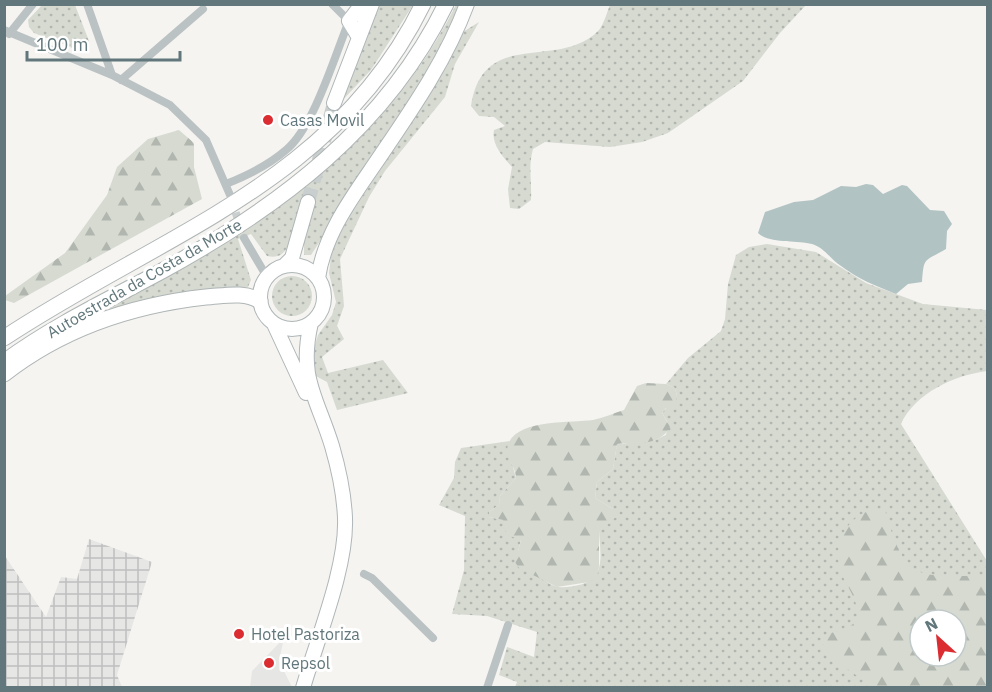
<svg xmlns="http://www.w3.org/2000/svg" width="992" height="692" font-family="'IBM Plex Sans',sans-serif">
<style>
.built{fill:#e6e6e5}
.industrial{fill:url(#industrial-grid)}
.grass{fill:url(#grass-dots);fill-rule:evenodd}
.forest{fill:url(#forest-firs);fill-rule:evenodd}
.water{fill:#b2c3c3}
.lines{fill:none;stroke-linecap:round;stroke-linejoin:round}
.minor-tunnel{stroke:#c9cece;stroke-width:8;stroke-dasharray:8 4;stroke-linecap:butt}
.primary-tunnel{stroke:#c9cece;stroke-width:14;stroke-dasharray:14 7;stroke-linecap:butt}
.primary-casing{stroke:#afb6b8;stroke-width:16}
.motorway-casing{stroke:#afb5b6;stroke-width:17}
.minor{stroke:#bbc2c3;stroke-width:8}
.primary{stroke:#fff;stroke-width:14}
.motorway{stroke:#fff;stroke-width:15}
.poi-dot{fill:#da2c31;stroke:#fff;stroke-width:2}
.labels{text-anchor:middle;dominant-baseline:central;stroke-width:6;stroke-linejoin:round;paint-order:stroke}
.poi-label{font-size:16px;fill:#61777b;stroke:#fff;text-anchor:start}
.street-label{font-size:16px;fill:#61777b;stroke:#fff}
</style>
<defs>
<pattern id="industrial-grid" width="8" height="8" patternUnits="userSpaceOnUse" patternTransform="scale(1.5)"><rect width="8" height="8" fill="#e6e6e5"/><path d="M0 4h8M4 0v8" fill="none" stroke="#bebfbf"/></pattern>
<pattern id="grass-dots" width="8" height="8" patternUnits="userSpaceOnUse" patternTransform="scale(1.5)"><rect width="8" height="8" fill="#d6dad1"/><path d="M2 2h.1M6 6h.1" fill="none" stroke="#b1b6af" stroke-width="1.8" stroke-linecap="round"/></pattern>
<pattern id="forest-firs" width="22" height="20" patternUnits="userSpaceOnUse" patternTransform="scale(1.5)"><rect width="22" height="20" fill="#d6dad1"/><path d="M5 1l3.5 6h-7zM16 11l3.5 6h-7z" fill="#b1b6af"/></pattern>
</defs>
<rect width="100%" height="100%" fill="#f5f4f1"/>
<path class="built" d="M284 638 279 661 292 687H250L252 671Z"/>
<path class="industrial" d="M89 539 152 562 117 675 122 687H5V556L46 617 61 577 77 579Z"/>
<path class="grass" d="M42 5H75L89 41 87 48 80 51 34 33 29 27 28 20Z
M377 5H413L371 70 338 105Z
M456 5H463L430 72 311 255H304V238L292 235C288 248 283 260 267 256L251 234 238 239 251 280 248 287 171 294 110 310 108 307C253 234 381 154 456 5Z
M610 5H806L780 33 743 81 668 133 642 142 610 147 545 142 533 149C528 166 532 182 531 200L519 209 510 208 508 189 512 167C503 157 491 144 494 130L505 126 494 117 479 116 471 106C483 26 559 72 599 30 604 24 607 12 610 5Z
M479 22 455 64 445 97 385 171 369 197 340 259 344 306 337 326 344 339 322 357 328 373 383 360 408 393 337 410 327 382 312 374V355L318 335 332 315 336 302 329 273 332 249 351 213 420 110 463 32Z
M767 244 816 252 866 283 923 304 987 310V371C955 375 915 393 901 424L987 561V687H515L517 682 499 675 507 647 534 657 537 632 487 616 452 614 464 570 465 516 439 505 454 478 455 462 461 448 510 441 508 449 516 478 500 496 499 505 489 512V517L503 520 521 540 518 551C528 562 540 581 555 586 562 589 572 586 579 585 607 578 600 554 599 530L611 521 613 509 595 498 597 482 613 469 617 444 653 441 666 435 668 423 662 413 677 396 675 388 666 384 688 358 721 331 725 319 728 284 736 255 749 247ZM920 620H956V656H920Z
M272 296a20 20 0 1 1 40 0a20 20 0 1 1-40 0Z"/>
<path class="forest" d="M179 130 194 143V167L202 199 14 303 5 300V296L65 253 107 195 117 167 148 139Z
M646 383 666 384 675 388 677 396 675 406 666 408 662 413 670 427C658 448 637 441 617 444L613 469 597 482 595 498 613 509 616 517 599 531V567L597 577 589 582 557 587 519 568 515 562 521 540 507 535 503 520 489 517V512L499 505 500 496 516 478C516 467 503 454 509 442 521 419 571 423 593 420 603 418 614 413 624 410L637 386Z
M873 509 885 510C906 585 917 575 987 576V687H873L826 654 823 647 826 634C833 632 843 631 849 627 870 614 846 587 841 572 832 543 846 518 873 509ZM920 620H956V656H920Z"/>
<path class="water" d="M866 184 873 185 883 194 902 185 907 186 930 210 944 211 952 224 947 231 946 249C924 262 924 256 922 282L908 284 896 294C876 286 858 279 841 266 830 259 825 248 812 244 797 240 769 244 758 233L765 212 794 202 813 200 841 186 856 187Z"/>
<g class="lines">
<path class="minor-tunnel" d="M232 201 244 238"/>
<path class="primary-tunnel" d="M308 202 334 103"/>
<defs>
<path id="primary" d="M358 36 349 21 362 4
M334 103 372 4
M260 297a32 32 0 1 1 64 0a32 32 0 1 1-64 0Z
M284 266 292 258 308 202
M318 278C325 230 357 191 383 152 415 105 447 58 467 4
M274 324 306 393
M303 688C317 639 347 568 345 518 344 494 339 470 332 446 317 397 298 378 311 323"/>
<path id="motorway" d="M4 338C159 235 335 184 423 4
M4 362C53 326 108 300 162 271 279 207 386 127 446 4
M4 374C63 328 133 305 206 297 224 296 244 291 260 301"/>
</defs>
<use href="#primary" class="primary-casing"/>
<use href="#motorway" class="motorway-casing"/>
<path class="minor" d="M87 4 112 75
M4 30 112 75 170 105 206 140 230 195
M9 34 33 4
M121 80 203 9
M226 184C246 176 270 164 286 150 314 127 335 55 349 21L332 4
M244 238 267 277
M364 574 372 578 433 638
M487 688 508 625"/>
<use href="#primary" class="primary"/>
<use href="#motorway" class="motorway"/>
</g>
<g class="poi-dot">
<circle cx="268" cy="120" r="6"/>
<circle cx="239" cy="634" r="6"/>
<circle cx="269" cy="663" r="6"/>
</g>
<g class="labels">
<g class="poi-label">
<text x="280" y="120">Casas Movil</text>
<text x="251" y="634">Hotel Pastoriza</text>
<text x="281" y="663">Repsol</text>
</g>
<g class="street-label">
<text transform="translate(144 278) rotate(-30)">Autoestrada da Costa da Morte</text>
</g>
</g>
<rect width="992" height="692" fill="none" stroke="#61777b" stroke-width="12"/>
<g transform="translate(938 638) rotate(333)"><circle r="28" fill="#ffffff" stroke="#c0c9ca" stroke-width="1.5"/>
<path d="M0-4.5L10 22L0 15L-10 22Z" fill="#da2c31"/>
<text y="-9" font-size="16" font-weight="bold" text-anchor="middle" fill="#61777b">N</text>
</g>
<path d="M27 51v9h153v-9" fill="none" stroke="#61777b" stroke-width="3"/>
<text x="36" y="51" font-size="18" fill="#61777b" stroke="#ffffff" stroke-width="4.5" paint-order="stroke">100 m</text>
</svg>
